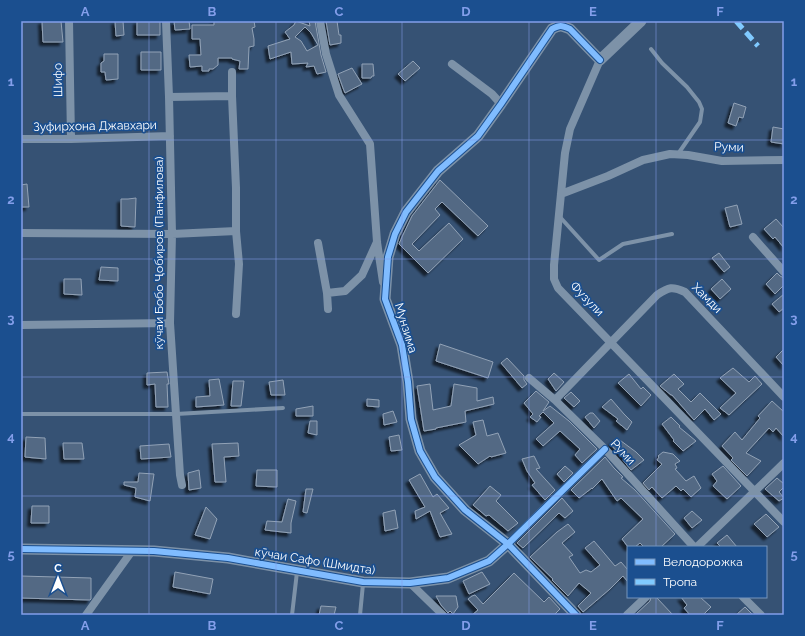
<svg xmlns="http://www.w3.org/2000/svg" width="805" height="636" font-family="Raleway,sans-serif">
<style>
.building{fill:#526984;stroke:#92a2b6;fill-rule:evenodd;filter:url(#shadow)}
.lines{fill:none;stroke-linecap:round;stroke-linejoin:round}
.service{stroke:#7d92a8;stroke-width:4}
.minor{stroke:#7d92a8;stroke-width:8}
.tertiary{stroke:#7d92a8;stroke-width:11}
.quiet{stroke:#80caff;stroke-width:5;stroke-dasharray:10 5;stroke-linecap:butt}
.cycleway-casing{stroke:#1b4f8f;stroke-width:8}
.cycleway{stroke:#80bcff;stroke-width:6}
.grid{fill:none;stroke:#839eea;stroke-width:1;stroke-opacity:0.55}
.labels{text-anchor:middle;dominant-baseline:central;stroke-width:3.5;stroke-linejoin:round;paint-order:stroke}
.street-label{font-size:12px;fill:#fff;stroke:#1b4f8f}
.neatline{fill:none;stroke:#839eea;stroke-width:1.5}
.grid-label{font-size:13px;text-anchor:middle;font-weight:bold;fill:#839eea}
</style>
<defs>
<filter id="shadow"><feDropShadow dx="-3.5" dy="3.5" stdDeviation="1" flood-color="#0009"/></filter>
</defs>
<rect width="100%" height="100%" fill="#365274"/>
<path class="building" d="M42 21H61L63 42H43Z
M115 21H123L124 35 116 36Z
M137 21H160V35H137Z
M174 21H189L190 29 175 30Z
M214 21H254L255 27 252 28 254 39V46L249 47 248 69H239L240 61 232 59V58H218V65L213 69H209V71H202V66L190 67 189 55H201L200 39H192V25H214Z
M296 21 310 26 309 21H315L321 55 326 72 317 74 314 66 306 67 308 63 292 64 291 52 270 59 268 46 290 39 285 32 294 25ZM305 27 311 33 318 45 307 51 301 41 295 37Z
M326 21H337L339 35H341V43L330 45Z
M141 52H161V70H141Z
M104 54H118V79L106 80 105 72H101V63L104 61Z
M413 61 420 68 405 81 398 74Z
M362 64H373L374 76H372L371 78H362Z
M352 68 362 84 345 93 343 88 338 74Z
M734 103 746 107 743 118 739 117 736 126 728 123Z
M773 127 784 129V144L771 142Z
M440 180 488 226 478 236 442 202 435 209 440 215 412 244 419 251 449 223 463 239 428 273 399 244 402 237 412 216Z
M27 184 29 207H21V185Z
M136 198 135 227 121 226V199H128Z
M737 205 742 224 730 227 725 208Z
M776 219 784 228V248L775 237 773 239 764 229Z
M719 253 730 267 724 272 712 258Z
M101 267 118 268V281L99 280Z
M777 273 780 276 784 278V285L775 294 766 284Z
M64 279H81L82 295 64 294Z
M722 279 731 289 720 299 711 289Z
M784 294V308L779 312 772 304Z
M440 344 493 362 488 378 436 361Z
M784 349V366L776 357Z
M507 358 524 376V380L527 384 522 388 501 363Z
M733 368 749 382 755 376 762 384 729 415 720 408 736 393 720 378Z
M167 372 169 384H167L168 407H156L155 384 147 385V373Z
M554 373 564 382 556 391 548 379Z
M629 374 641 389 643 387 651 395 641 406 618 383Z
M674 374 684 384 678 389 691 402 700 393 721 414 714 420 705 409 694 420 672 395H671L660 386Z
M219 379 224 405 196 407V397L210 396 209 380Z
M283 380 285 395H271L269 382Z
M233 381H244L241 406H231Z
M430 384 433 410 451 406 454 384 477 388V401L493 397 494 404 465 411 466 422 436 428V429L424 431 417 386Z
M536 391 549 402 543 411 550 406 569 421 597 449 582 463 575 455 580 449 560 431 543 446 536 439 554 423 543 412 539 416 541 417 537 422 530 417 533 414 524 403Z
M571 392 580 401 574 407 564 398Z
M367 399 379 400V407L367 406Z
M611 399 624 414 632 422 627 430 616 421 618 419 602 407Z
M772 401 784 412V437L776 428 773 432 769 428 746 453 761 461 747 476 731 460 733 458 722 446 735 432 742 440 760 418 758 416Z
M313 406V416H296V409Z
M393 411 397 422 384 425 383 414Z
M590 413H593L600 421 594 428 585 417Z
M671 417 680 426 679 427 696 441 683 451 673 441 674 440 662 424Z
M483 420 487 436 498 433 506 453 491 457 490 456 478 464 459 445 476 435 473 422Z
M310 421H317V435L308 433Z
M399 435 402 450 391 451 389 437Z
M26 437 45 438 46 459 25 457Z
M617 438 636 452 644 460 631 470 623 460 624 459 610 444Z
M63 443H82L84 459H64Z
M238 443 239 456 224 457 226 482H215L212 444Z
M169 444 171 457 141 459 140 446Z
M663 452 673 454 680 461 675 464 677 468 675 469 686 481 694 476 701 488 691 497 683 489 681 491 676 486 662 498 652 487 649 490 643 483 662 464 657 460 659 457 658 456Z
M534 456 540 468 536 469 555 490 545 500 532 485 535 483 527 471 522 459Z
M605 457 614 468 623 477 621 478 635 490 675 534 661 547H644L640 543 635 547H628L622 539 643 519 621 498 617 501 602 479 592 489V488L579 498 571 490Z
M565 466 573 473 564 482 557 474Z
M723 466 741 486 727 499 713 486 717 481 712 474Z
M199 470 201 488 189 490 188 473Z
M257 470H277V487L256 486Z
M139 473 154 474 150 501 135 497 136 488 124 485V482H138Z
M420 474 433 497 437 494 449 508 440 513 452 534 440 537 430 511 416 519 415 511 425 507 409 480Z
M777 478 784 484V487L779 492 784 498 779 501 765 489Z
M490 486 501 495 496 501 518 523 508 531 489 515 486 516 473 505Z
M306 489H313L307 513 303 512Z
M562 498 573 511 565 518 559 513 523 548 517 543Z
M288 499 296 501 291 523V533L265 530 267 521 282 522Z
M32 506H49V523H31Z
M206 507 217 519 210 539 195 535Z
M395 510 398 528 385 531 383 513Z
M692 511 702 520 692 528 684 518Z
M766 514 779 527 767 537 754 524Z
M568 524 575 532 562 543 573 555 569 557 580 573 586 570 591 572 600 565 585 548 594 541 615 566 621 562 628 570V582L623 576 610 589 583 612 578 606 591 593 579 583 568 596 552 580 553 579 530 557 557 532Z
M727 535 737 547H721L717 543Z
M175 572 213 579 210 594 173 587Z
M482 572 490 584 469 594 463 581Z
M514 573 544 602 549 597 560 609 554 615H472L478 610 468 599 472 596 475 595 483 604Z
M21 576 91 578V599L90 600 21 598Z
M436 596H456L458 607 453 614 450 611 448 613 441 605Z
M651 597H656L673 615H635L650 601Z
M681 597H700L711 607 703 615H690L684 608 687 605Z
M321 606 336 607 334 615H319Z
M745 607 753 615H736Z"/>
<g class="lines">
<path class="service" d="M651 49 662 63 687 87 699 102 702 109 700 122 678 154
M560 217 599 260 623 244 672 234
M21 414H176L283 408
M292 615 297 572
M360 615 363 584"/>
<path class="minor" d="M69 21 71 139
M166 21 169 97 172 234 170 323 180 475 182 485
M320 21 326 54 339 95 370 144 377 242 383 282
M600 60 570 129 565 153 554 265V279L558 288 784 522
M452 64 492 94 501 104
M232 72V96L236 188V231L239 264 236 314
M169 97 232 96
M21 139H71L170 136
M561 194 608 176 643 160 670 154 688 155 722 161 784 160
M21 233 172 234 236 231
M753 237 784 272
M318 243 327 293 328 309
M327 293 345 291 362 275 377 242
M21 325 170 323
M529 378 555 400 605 449 694 547
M555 400 657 295C669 287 672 286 685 292L784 397
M508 544 605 449
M697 547 784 463
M410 583 443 615
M743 597 761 615
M86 615 119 569 132 551
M627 615 646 597"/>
<path class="tertiary" d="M21 549 154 551 228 558 363 582 410 583 448 578 489 561 508 544
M576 615 508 544 465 510 435 477 420 451 411 419 408 382 402 345 385 299 388 257 395 234 406 212 438 171 478 136 501 104 552 29C560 25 561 25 570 29L600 60 641 21"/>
<path class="quiet" d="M736 21 758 46"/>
<defs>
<path id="cycleway" d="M21 549 154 551 228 558 363 582 410 583 448 578 489 561 508 544 605 449
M576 615 508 544 465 510 435 477 420 451 411 419 408 382 402 345 385 299 388 257 395 234 406 212 438 171 478 136 501 104 552 29C560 25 561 25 570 29L600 60"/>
</defs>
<use href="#cycleway" class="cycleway-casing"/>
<use href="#cycleway" class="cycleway"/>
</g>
<path class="grid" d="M149 21V615M276 21V615M402 21V615M529 21V615M656 21V547M21 140H784M21 259H784M21 377H784M21 496H784M656 597V615"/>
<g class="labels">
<g class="street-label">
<text transform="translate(58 80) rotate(-91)">Шифо</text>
<text transform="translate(95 126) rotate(-1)">Зуфирхона Джавхари</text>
<text transform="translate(729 147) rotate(2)">Руми</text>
<text transform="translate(159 253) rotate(-90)">кӯчаи Бобо Ҷобиров (Панфилова)</text>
<text transform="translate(707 298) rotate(45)">Хамди</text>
<text transform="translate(587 299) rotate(46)">Фузули</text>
<text transform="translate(406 328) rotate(73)">Мунзима</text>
<text transform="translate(623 452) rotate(47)">Руми</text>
<text transform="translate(315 561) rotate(9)">кӯчаи Сафо (Шмидта)</text>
</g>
</g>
<rect width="805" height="636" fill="none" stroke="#1b4f8f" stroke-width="44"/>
<rect x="627" y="546" width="140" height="52" fill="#1b4f8f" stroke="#7695bc"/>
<rect x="635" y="559" width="20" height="6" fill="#80bcff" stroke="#7695bc"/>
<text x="663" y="566" font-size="12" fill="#ffffff">Велодорожка</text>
<rect x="635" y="579" width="20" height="6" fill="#80caff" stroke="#7695bc"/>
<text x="663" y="586" font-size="12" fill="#ffffff">Тропа</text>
<g transform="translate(58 578)" stroke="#1b4f8f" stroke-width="3" paint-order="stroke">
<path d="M0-3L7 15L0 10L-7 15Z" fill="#ffffff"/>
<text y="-6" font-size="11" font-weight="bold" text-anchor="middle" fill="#ffffff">С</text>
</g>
<rect x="22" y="22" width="761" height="592" class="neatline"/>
<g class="grid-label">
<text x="85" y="16">A</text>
<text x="212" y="16">B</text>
<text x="339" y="16">C</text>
<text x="466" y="16">D</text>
<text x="593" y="16">E</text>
<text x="720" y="16">F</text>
<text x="11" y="86">1</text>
<text x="794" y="86">1</text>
<text x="11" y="204">2</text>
<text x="794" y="204">2</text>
<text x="11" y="323">3</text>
<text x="794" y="323">3</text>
<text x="11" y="441">4</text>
<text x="794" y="441">4</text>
<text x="11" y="559">5</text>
<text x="794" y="559">5</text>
<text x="85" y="630">A</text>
<text x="212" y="630">B</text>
<text x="339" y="630">C</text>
<text x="466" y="630">D</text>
<text x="593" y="630">E</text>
<text x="720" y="630">F</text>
</g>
</svg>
